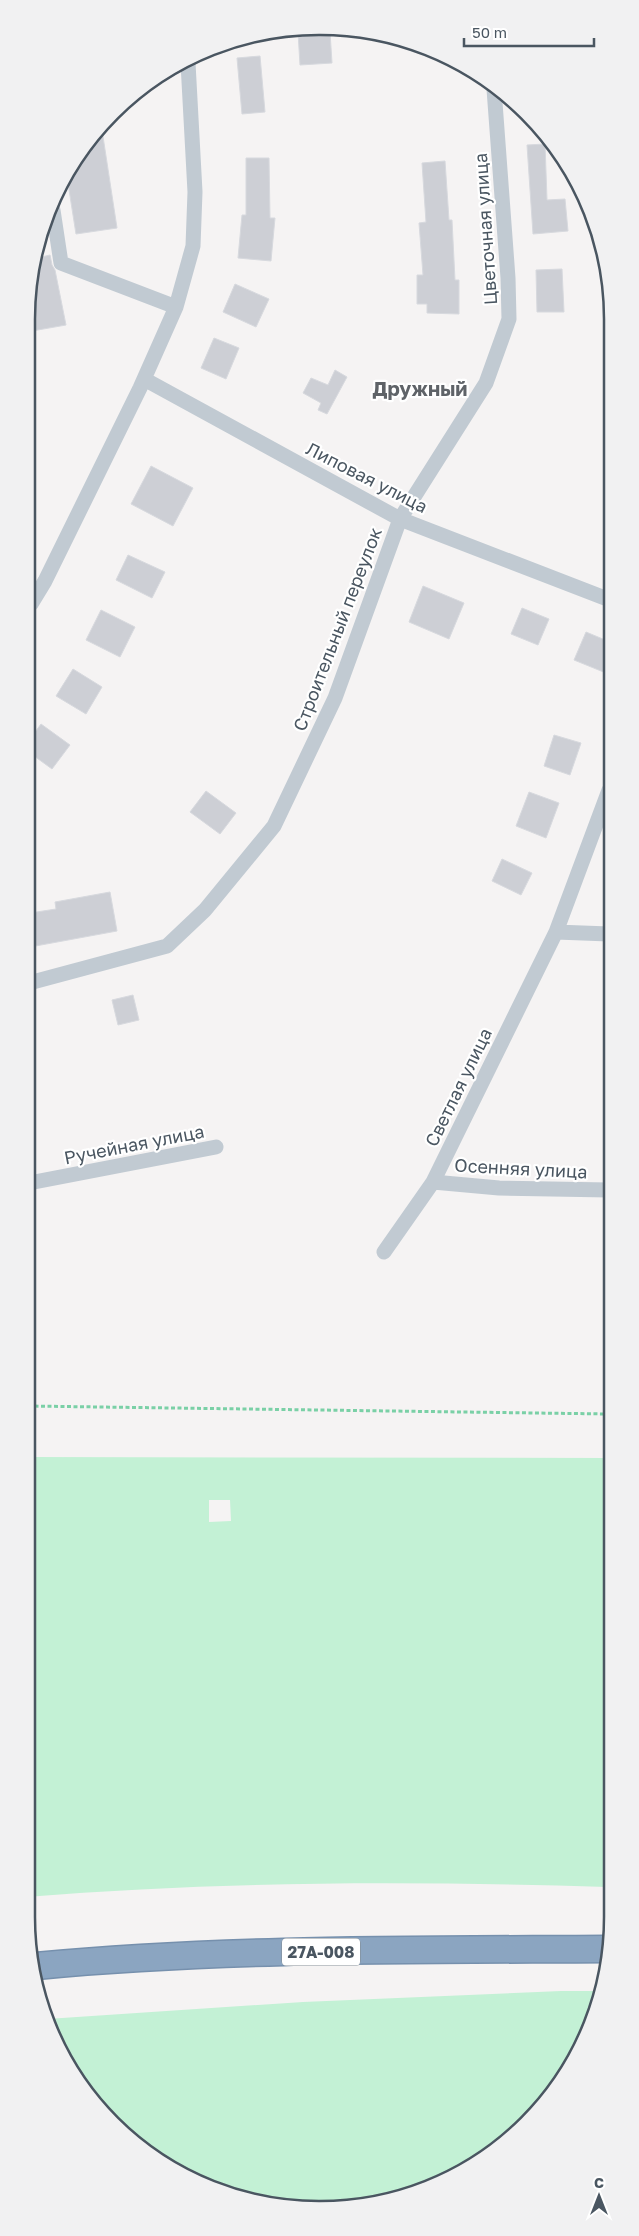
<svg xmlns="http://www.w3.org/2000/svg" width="639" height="2236" font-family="'Golos Text',sans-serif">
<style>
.green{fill:#c3f1d5;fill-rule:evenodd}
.building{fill:#cdcfd5;stroke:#d7d9de}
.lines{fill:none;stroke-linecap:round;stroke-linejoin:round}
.highway-casing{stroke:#7690ad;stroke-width:29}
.path{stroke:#7ad0a6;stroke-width:3;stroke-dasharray:4 2.5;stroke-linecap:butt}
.street{stroke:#c1cad2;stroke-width:15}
.highway{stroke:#8ba5c1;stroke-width:26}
.labels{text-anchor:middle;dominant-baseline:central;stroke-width:4.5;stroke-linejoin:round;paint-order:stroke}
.shield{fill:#fff;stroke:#808990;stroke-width:1}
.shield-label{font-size:16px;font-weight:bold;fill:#4a5661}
.street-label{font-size:18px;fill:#4a5661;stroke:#fff}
.quarter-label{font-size:20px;font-weight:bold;fill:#5f6368;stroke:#fff}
.rim{fill:none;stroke:#4a5661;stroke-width:2.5}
</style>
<rect width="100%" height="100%" fill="#f5f3f3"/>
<path class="green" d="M28 1457 608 1458 607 1887C414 1881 219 1881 26 1897ZM209 1500H230L231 1521 209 1522Z
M561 1991H600L563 2079 498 2149 396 2200 300 2209 190 2180 99 2110 48 2028 47 2019 303 2002Z"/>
<path class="building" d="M298 32H330L332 63 300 65Z
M260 56 265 112 242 114 237 58Z
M102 130 117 228 76 234 67 177 76 157Z
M545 144 547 200 565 199 568 231 533 234 527 145Z
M246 158H269L270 218H275L271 261 238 258 242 215H246Z
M445 161 449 220H452L455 280H459V314L427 313V304H417V275H423L419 223 426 222 422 163Z
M50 255 52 265 55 270 66 325 32 331V263L33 259Z
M562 269 564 312H537L536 270Z
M235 284 269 299 256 327 223 312Z
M214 338 239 348 226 379 201 368Z
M335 370 347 377 327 414 318 410 321 403 303 393 311 378 328 385Z
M151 466 193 488 173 526 131 504Z
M128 555 165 572 152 598 116 580Z
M423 586 464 603 449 639 409 622Z
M522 608 549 619 538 645 511 634Z
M101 610 135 627 120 657 86 640Z
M586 632 610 642V664L606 673 574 660Z
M73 669 102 687 86 714 56 696Z
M41 724 70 745 52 769 30 753V739Z
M554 735 581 743 570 775 544 766Z
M206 791 236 813 220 834 190 812Z
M529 792 559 803 546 838 516 826Z
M502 859 532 873 521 895 492 881Z
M110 892 117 931 30 947V913L56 909 55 902Z
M133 995 139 1020 118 1025 112 1000Z"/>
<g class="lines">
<defs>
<path id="highway" d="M36 1966C225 1948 417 1950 607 1949"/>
</defs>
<use href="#highway" class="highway-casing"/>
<path class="path" d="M28 1406 608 1414"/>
<path class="street" d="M53 210 61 263 176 307
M144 379 400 519 610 600
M31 604 45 581 140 388 176 307 193 246 195 192 188 63
M556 932 609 934
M29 983 167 946 205 910 274 826 335 698 400 519 486 383 509 319 508 278 494 89
M433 1182 499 1188 609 1190
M29 1183 216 1147
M384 1252 433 1182 556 932 609 790"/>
<use href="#highway" class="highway"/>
</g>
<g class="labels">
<rect class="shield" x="282" y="1938.5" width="78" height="27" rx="4"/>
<g class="shield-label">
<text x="321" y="1952">27А-008</text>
</g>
<g class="street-label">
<text transform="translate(485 229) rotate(-94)">Цветочная улица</text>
<text transform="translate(367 477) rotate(27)">Липовая улица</text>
<text transform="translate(337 629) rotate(-69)">Строительный переулок</text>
<text transform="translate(458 1087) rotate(-64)">Светлая улица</text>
<text transform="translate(134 1144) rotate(-11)">Ручейная улица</text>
<text transform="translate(521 1168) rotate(3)">Осенняя улица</text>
</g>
<g class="quarter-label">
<text x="420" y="388">Дружный</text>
</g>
</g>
<path d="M0 0H639V2236H0ZM319 35H320A284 284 0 0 1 604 319V1917A284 284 0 0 1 320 2201H319A284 284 0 0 1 35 1917V319A284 284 0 0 1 319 35Z" fill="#f1f1f2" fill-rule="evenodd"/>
<path class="rim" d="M319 35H320A284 284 0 0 1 604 319V1917A284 284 0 0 1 320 2201H319A284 284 0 0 1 35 1917V319A284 284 0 0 1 319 35Z"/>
<g transform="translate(599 2196)" stroke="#ffffff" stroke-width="4" paint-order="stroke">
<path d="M0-4L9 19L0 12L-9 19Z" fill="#4a5661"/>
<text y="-8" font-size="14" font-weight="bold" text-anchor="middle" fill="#4a5661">С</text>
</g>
<path d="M464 38v8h130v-8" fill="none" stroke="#4a5661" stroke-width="2.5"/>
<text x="472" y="38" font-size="15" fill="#4a5661" stroke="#ffffff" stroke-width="4" paint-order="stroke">50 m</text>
</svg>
